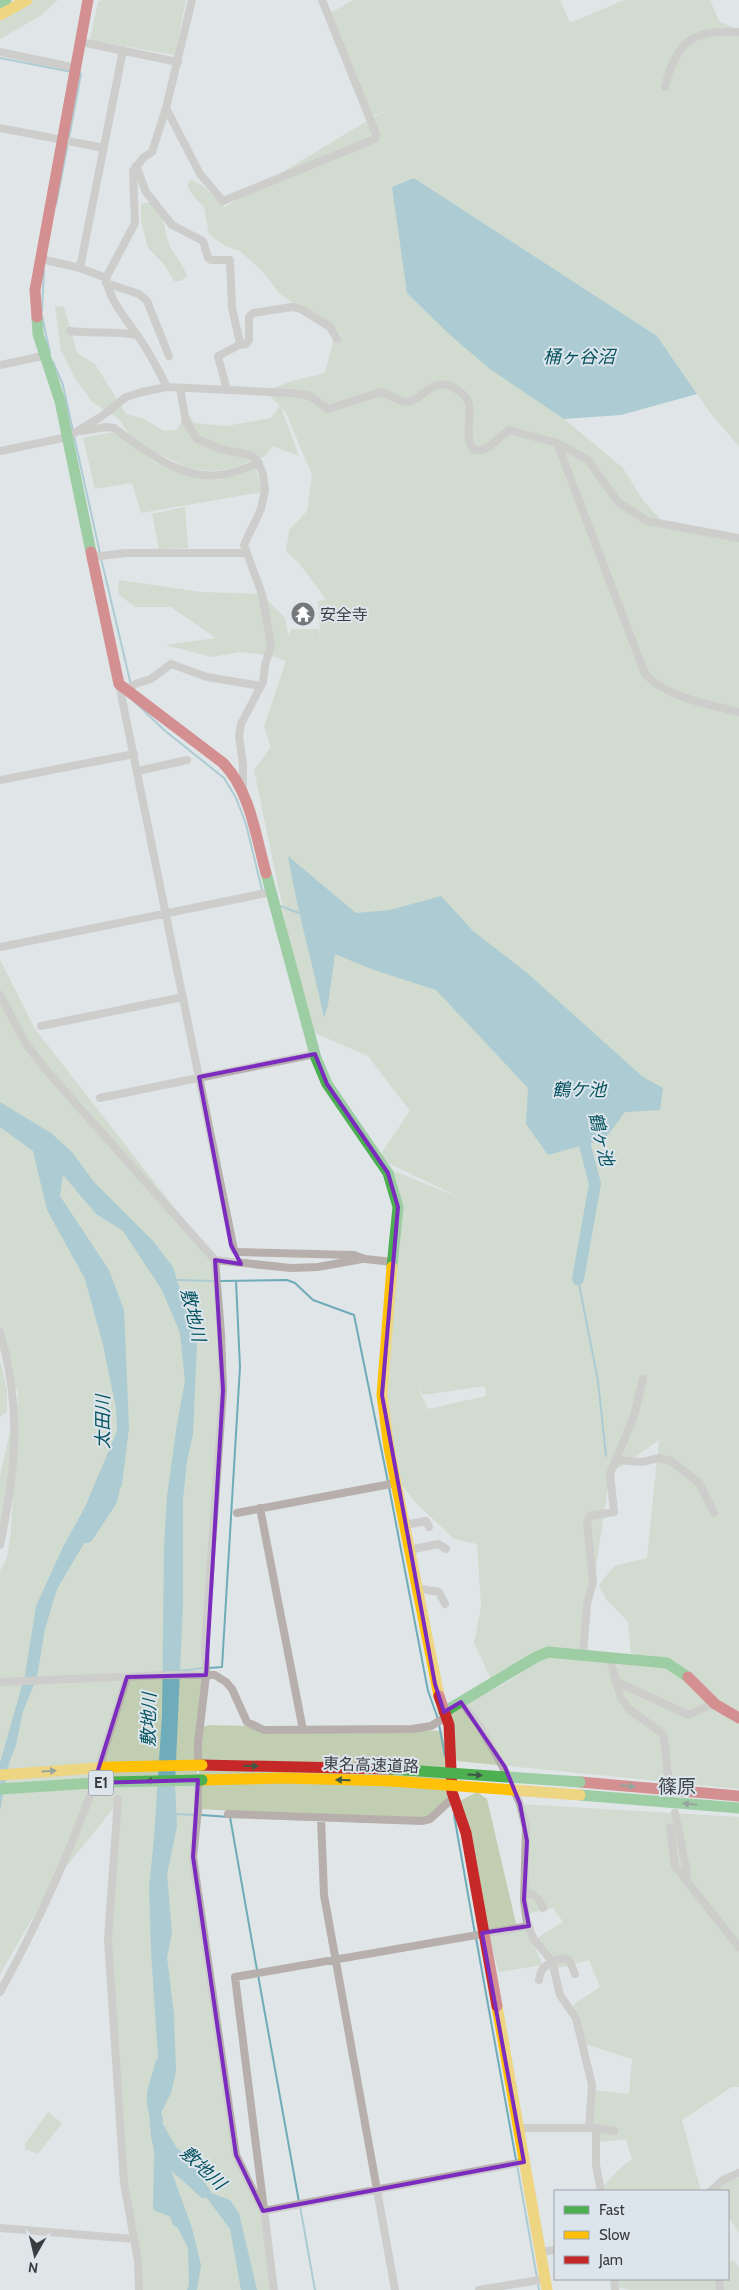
<svg xmlns="http://www.w3.org/2000/svg" width="739" height="2290" font-family="Cabin,'Noto Sans JP',sans-serif">
<style>
.green{fill:#c1ceb2;fill-rule:evenodd}
.water{fill:#6facb9}
.lines{fill:none;stroke-linecap:round;stroke-linejoin:round}
.stream{stroke:#6facb9;stroke-width:2}
.river{stroke:#6facb9;stroke-width:12}
.street{stroke:#b7afac;stroke-width:8}
.fast{stroke:#4caf50;stroke-width:11}
.slow{stroke:#ffc107;stroke-width:11}
.jam{stroke:#c62828;stroke-width:11}
.fast-bridge{stroke:#4caf50;stroke-width:11}
.slow-bridge{stroke:#ffc107;stroke-width:11}
.oneway{fill:#3e5a44}
.marked{fill:none;stroke:#7b2cbf;stroke-width:4;stroke-linejoin:round}
.labels{text-anchor:middle;dominant-baseline:central;stroke-width:4;stroke-linejoin:round;paint-order:stroke}
.shield{fill:#dde5ec;stroke:#6b6f74;stroke-width:1}
.shield-label{font-size:15px;font-weight:bold;fill:#3a3d40}
.poi-label{font-size:16px;fill:#3a3d40;stroke:#dde5ec;text-anchor:start}
.street-label{font-size:16px;fill:#3a3d40;stroke:#dde5ec}
.water-label{font-size:18px;font-style:italic;fill:#06535f;stroke:#dde5ec}
.quarter-label{font-size:19px;fill:#41484d;stroke:#dde5ec}
</style>
<rect width="100%" height="100%" fill="#e0e5e8"/>
<path class="green" d="M33 0H58L40 16 0 39V18Z
M102 0H186L175 55 90 40 98 2Z
M353 0H560L570 23 624 0H710L719 21 739 31V446L711 414 657 336 414 178 392 187 564 419 623 468 642 499 665 525 739 535V1789L457 1761 444 1712 503 1685 539 1661 493 1683 474 1643 481 1607 477 1544 454 1539 416 1503 394 1475 382 1395 398 1207 384 1167 465 1200 378 1158 410 1111 368 1056 308 1030 254 770 271 747 264 726 286 661 269 655 240 652 212 657 165 645 216 638 171 607H135L118 594 119 580 201 592 262 594 285 618 288 635 292 629H319L321 647 318 601 326 599 298 562 286 552 289 530 307 511 312 475 286 413 281 407 299 456 272 446 266 456 230 469 208 471 188 468 153 451 129 434 119 419 92 402 75 378 61 351 55 306 64 307 77 353 95 364 126 414 144 419 164 431 177 430 185 414 190 416 194 423 226 426 271 418 280 406 266 392 288 382 325 373 335 333 347 337 332 330 280 294 263 272 240 251 225 246 209 234 204 207 194 197 187 186 190 180 202 185 225 207 375 116 392 109 368 117 327 15ZM417 1386 423 1395 485 1386 486 1396 428 1409ZM659 1440 647 1558 614 1566 599 1585 606 1599 628 1622 631 1653 646 1659 603 1656 554 1658 583 1654 610 1474Z
M150 202C167 217 162 224 169 244 173 253 182 264 187 275L181 281H174L164 264 148 248 141 221V204Z
M114 432 129 440 156 463 180 473 219 480 256 469 262 492 141 513 132 483 95 489 83 438Z
M185 507 188 548 159 549 152 514Z
M0 960 35 1029 215 1260 223 1385 201 1727 210 1725 442 1731 454 1797 422 1821 198 1809 199 1750 191 1840 238 2160 260 2213 272 2290H142L125 2188 110 1907 117 1804 53 1883 0 1974V1571L7 1558 11 1532 18 1393 0 1348Z
M0 1360 7 1390V1412L0 1417Z
M12 1423 13 1472 0 1535V1476Z
M477 1792 487 1799 517 1928 482 1933 456 1803Z
M520 1804 739 1817V2087H732L682 2120 701 2191H601V2189L617 2171 632 2159 626 2139 600 2142 596 2128 590 2125 592 2090 629 2094 632 2059 585 2044 573 2005 600 1987 589 1960 554 1969 534 1940 563 1922 553 1908 526 1914 529 1850Z
M525 1926 543 1965 499 1972 489 1938Z
M48 2112 62 2123 38 2154 25 2149V2144Z
M739 2178V2233L728 2216V2191H711L724 2183Z
M728 2261H734L739 2268V2290H631L617 2287 615 2279H728Z"/>
<path class="water" d="M414 178 657 336 697 394 621 415 564 419 490 369 450 335 407 293 392 187Z
M288 856 356 913 390 910 441 896 473 931 526 972 643 1077 663 1088 660 1110 625 1112 605 1139 548 1155 526 1124 528 1088 436 990 371 969 335 954 328 1005 324 1018C313 964 297 911 288 856Z
M0 1102 51 1133 72 1152 94 1182 153 1241 173 1267 197 1344 193 1434 187 1461 183 1500V1603L175 1784 177 1827 167 1874 172 1933 167 1957 174 2015 176 2072 171 2093 159 2117 176 2147 192 2160 211 2193 230 2200 239 2213 257 2290H241L230 2229 185 2169 165 2153 192 2228 201 2265 197 2290H187L189 2285 188 2248 167 2207 151 2137 149 2110 153 2107 152 2089 159 2072 151 1952 149 1887 154 1838 162 1715 164 1547 167 1496 177 1424 185 1381 180 1333 162 1290 123 1231 96 1214 63 1175 60 1196 109 1270 124 1310 129 1428 122 1485 96 1523 57 1589 45 1629 37 1677 23 1711 16 1745 9 1763 0 1811V1763L25 1675 36 1606 63 1547 85 1507 117 1431 116 1408 103 1345 85 1279 47 1210 33 1151 0 1127Z"/>
<g class="lines">
<path class="stream" d="M0 58 72 72
M69 138 81 74 79 73
M56 205 68 143
M42 311 44 271
M42 316 50 353
M53 362 63 385 73 431
M74 436 100 553
M101 558 131 685
M135 702 164 730 224 778 236 798 246 824 262 890
M280 906 299 913
M578 1279 598 1381 606 1456
M177 1280 215 1281
M220 1281 287 1280 295 1283 313 1300 354 1315 388 1482
M389 1487 428 1691 438 1719
M209 1668 222 1667 240 1367 236 1281
M179 1671 204 1668
M439 1724 445 1756
M176 1814 196 1815
M201 1815 230 1817 257 1970
M454 1815 475 1934
M476 1938 516 2160
M258 1975 299 2202
M517 2165 537 2278
M300 2206 315 2290
M538 2283 539 2290"/>
<path class="river" d="M578 1279 595 1184 581 1130
M87 1537 111 1501 115 1484
M157 2120C148 2092 155 2090 161 2064
M160 2152 204 2192
M160 2159 159 2206 175 2212 178 2221"/>
<path class="street" d="M81 42 178 62
M0 52 76 68
M665 87C676 41 693 29 739 32
M166 108 200 174 223 201 375 139 376 134 322 0
M0 128 104 148
M136 166 146 192 172 225 203 241 208 258 211 260H230L232 308 240 343 239 345 218 356 227 390
M41 259 80 268 106 278
M80 268 123 50
M106 283 139 294 147 301 169 356
M70 331C93 334 115 331 137 335
M239 345 246 344 249 340V317L253 313 292 307 301 309 330 327 337 339
M0 365 43 356
M167 387C159 371 150 354 140 339 128 321 109 301 106 278L135 223 133 171 143 158 152 152 166 108 192 0
M180 388 186 422 197 439 220 449 250 455 257 460 263 474 265 490 261 509 244 545 262 594 271 645 265 665 263 682 241 724 239 736 243 765V788
M81 431 106 427 114 428C146 451 183 483 226 474 237 472 248 467 259 463
M557 443 645 674C668 698 707 704 739 712
M0 451 68 437 102 416 126 397 142 392 167 387 293 393 310 396 328 409 381 392C390 393 396 401 405 402 421 403 430 378 450 386 458 389 467 396 469 404 472 414 461 454 481 450 490 449 501 435 509 430L557 443 588 460 618 502 647 521 739 538
M93 557 125 553H246
M119 684 229 1225 234 1250 239 1252 354 1255 365 1259 393 1262
M128 690 135 684 151 679 171 664 207 677 261 686
M138 771 187 760
M0 780 134 754
M0 947 271 892
M0 995 26 1044 46 1070 215 1260 221 1333 223 1390 205 1644 206 1675 198 1743V1767
M41 1026 183 997
M100 1098 315 1054
M215 1260 291 1268 318 1267 362 1259
M0 1332C22 1408 16 1469 0 1545
M616 1460 642 1462 659 1458 671 1461 699 1483 714 1513
M260 1508 303 1730
M237 1513 396 1483
M404 1525 426 1521 429 1527
M409 1550 438 1544 446 1549
M416 1588 439 1592 445 1604
M583 1654 587 1604 593 1582 587 1522 590 1516 614 1512 610 1474 634 1416 643 1379
M609 1656 621 1698 629 1709 663 1734 665 1745 668 1778
M615 1681 689 1715 714 1703
M0 1682 167 1675H215L226 1682 232 1689 247 1722 264 1730 412 1729 431 1726 446 1717
M461 1702 479 1725 509 1778
M98 1770 127 1677
M198 1778V1809L193 1857 236 2155 263 2211 524 2162
M513 1788 520 1804 526 1828 524 1900 527 1923 534 1940 552 1961 560 1995 576 2018 592 2085 589 2128
M118 1799 108 1939 124 2183 138 2261 139 2290
M675 1813 687 1873 686 1879
M228 1814 422 1821 430 1819 454 1797
M321 1818 324 1895 395 2290
M670 1828 675 1866 739 1947
M524 1892C535 1894 539 1898 543 1908
M539 1980C540 1965 552 1961 564 1958L569 1960 575 1974
M0 1992C37 1925 70 1853 95 1781
M518 2128H596L614 2131
M596 2128V2165L601 2191
M711 2191 723 2180 739 2173
M0 2228 134 2239
M540 2252 555 2250
M614 2279 615 2290
M719 2279 720 2290
M274 2290 235 1977 529 1926
M479 2290 545 2279"/>
<path class="fast" d="M0 3 6 0
M37 317 38 334 60 401 91 552
M266 873 316 1058 327 1084 388 1173 398 1207 392 1267
M444 1712 536 1657 548 1652 667 1663 688 1677
M580 1795 739 1808"/>
<path class="slow" d="M0 15 27 0
M392 1267 382 1395 389 1448 439 1696
M202 1780 284 1778 392 1781
M497 2006 547 2290"/>
<path class="jam" d="M37 317 35 290 88 0
M91 552 119 684 223 763C250 790 256 837 266 873
M688 1677 715 1704 739 1718
M439 1696 449 1725 452 1792 466 1833 497 2006
M202 1765 391 1769
M580 1782 739 1796"/>
<path class="fast-bridge" d="M391 1769 580 1782
M0 1789 110 1782 202 1780"/>
<path class="slow-bridge" d="M0 1775 110 1767 202 1765
M392 1781 580 1795"/>
</g>
<defs><path id="oneway-solid" d="M-6-.8H1V-3.2L6.5 0L1 3.2V.8H-6Z" transform="scale(1.25)"/></defs>
<g class="oneway">
<use href="#oneway-solid" transform="translate(251 1766) rotate(1)"/>
<use href="#oneway-solid" transform="translate(49 1771) rotate(-4)"/>
<use href="#oneway-solid" transform="translate(475 1775) rotate(4)"/>
<use href="#oneway-solid" transform="translate(343 1780) rotate(-178)"/>
<use href="#oneway-solid" transform="translate(153 1781) rotate(179)"/>
<use href="#oneway-solid" transform="translate(628 1786) rotate(5)"/>
<use href="#oneway-solid" transform="translate(690 1804) rotate(-175)"/>
</g>
<path d="M0 0H739V2290H0ZM315 1054 327 1084 388 1173 398 1207 382 1395 435 1684 444 1712 461 1702 505 1767 520 1804 527 1841 524 1900 529 1926 482 1933 524 2162 263 2211 236 2155 193 1857 198 1780 94 1783 127 1677 206 1675 223 1390 215 1260 241 1264 231 1245 199 1077Z" fill="#e0e5e8" fill-opacity=".55" fill-rule="evenodd"/>
<path class="marked" d="M315 1054 327 1084 388 1173 398 1207 382 1395 435 1684 444 1712 461 1702 505 1767 520 1804 527 1841 524 1900 529 1926 482 1933 524 2162 263 2211 236 2155 193 1857 198 1780 94 1783 127 1677 206 1675 223 1390 215 1260 241 1264 231 1245 199 1077Z"/>
<defs>
<symbol id="temple-disc" viewBox="-11 -11 22 22"><circle r="9.5" fill="#74787b" stroke="#dde5ec"/><path d="M0-6L5-2H3V0L6.5 2.5H4V6H1.5V3h-3V6H-4V2.5H-6.5L-3 0V-2H-5Z" fill="#fff"/></symbol>
</defs>
<g fill-rule="evenodd">
<use href="#temple-disc" x="289" y="600" width="28" height="28"/>
</g>
<g class="labels">
<rect class="shield" x="88.5" y="1770.5" width="25" height="25" rx="4"/>
<g class="shield-label">
<text x="101" y="1783">E1</text>
</g>
<g class="poi-label">
<text x="320" y="614">安全寺</text>
</g>
<g class="street-label">
<text transform="translate(371 1765) rotate(2)">東名高速道路</text>
</g>
<g class="water-label">
<text x="579" y="357">桶ヶ谷沼</text>
<text x="579" y="1090">鶴ケ池</text>
<text transform="translate(601 1139) rotate(76)">鶴ヶ池</text>
<text transform="translate(193 1315) rotate(77)">敷地川</text>
<text transform="translate(103 1422) rotate(-90)">太田川</text>
<text transform="translate(149 1720) rotate(-89)">敷地川</text>
<text transform="translate(203 2168) rotate(43)">敷地川</text>
</g>
<g class="quarter-label">
<text x="677" y="1786">篠原</text>
</g>
</g>
<rect x="554" y="2190" width="175" height="90" fill="#dde5ec" stroke="#9ca2a7"/>
<rect x="564" y="2206" width="25" height="8" fill="#4caf50" stroke="#9ca2a7"/>
<text x="599" y="2215" font-size="15" fill="#3a3d40">Fast</text>
<rect x="564" y="2231" width="25" height="8" fill="#ffc107" stroke="#9ca2a7"/>
<text x="599" y="2240" font-size="15" fill="#3a3d40">Slow</text>
<rect x="564" y="2256" width="25" height="8" fill="#c62828" stroke="#9ca2a7"/>
<text x="599" y="2265" font-size="15" fill="#3a3d40">Jam</text>
<g transform="translate(35 2255) rotate(188)" stroke="#dde5ec" stroke-width="4" paint-order="stroke">
<path d="M0-4L9 19L0 12L-9 19Z" fill="#3a3d40"/>
<text y="-8" font-size="14" font-weight="bold" text-anchor="middle" fill="#3a3d40">N</text>
</g>
</svg>
